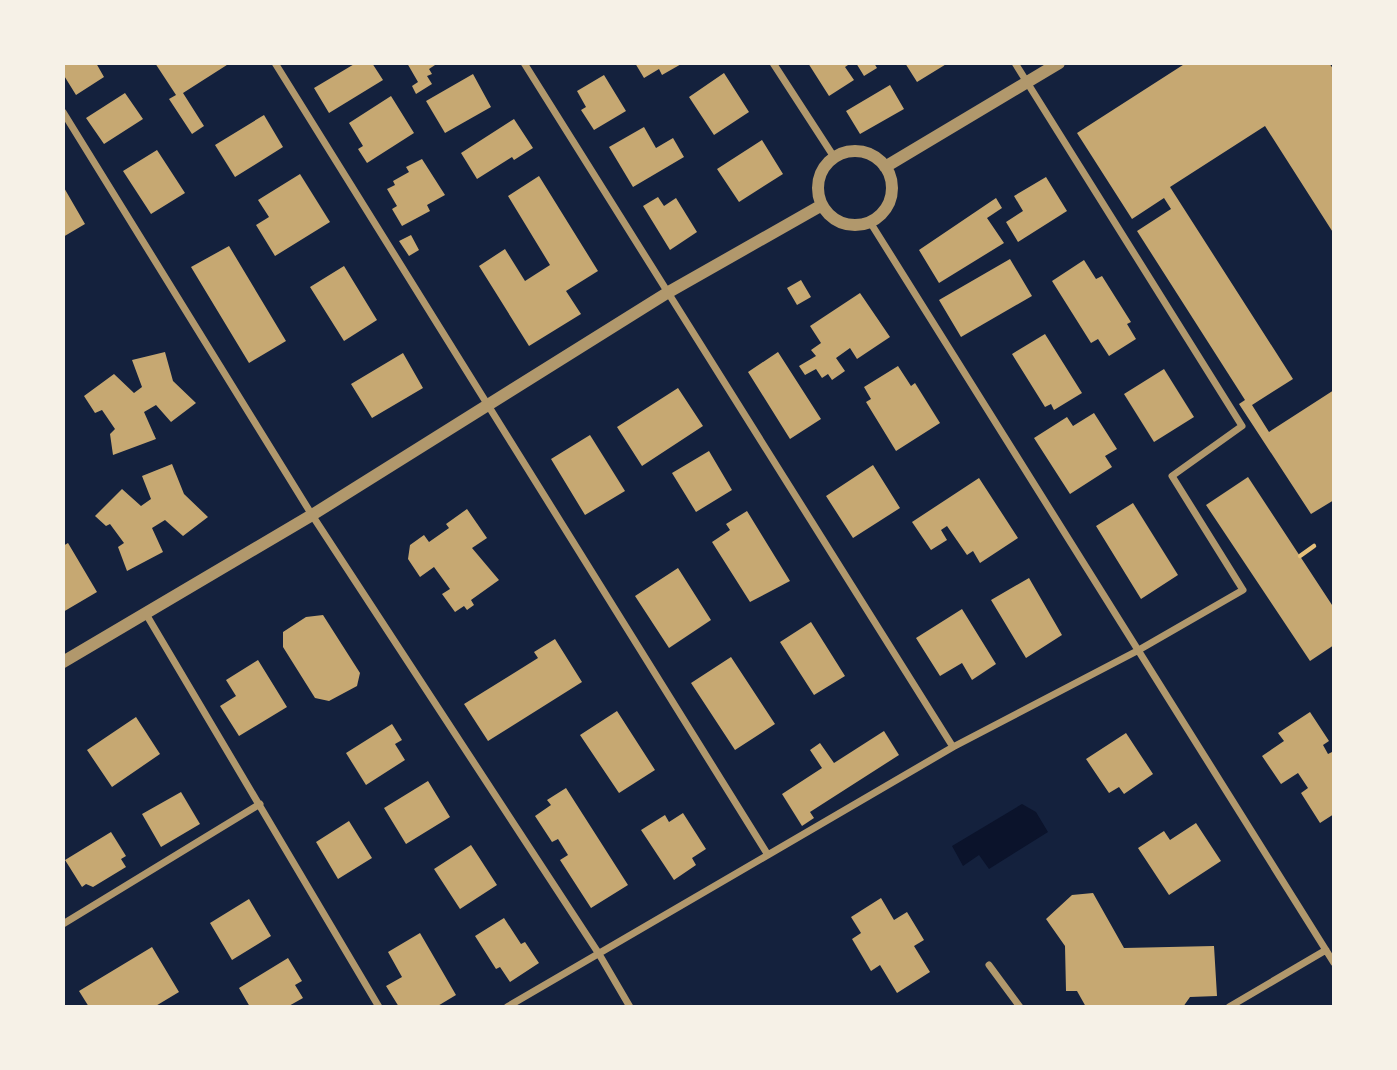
<svg xmlns="http://www.w3.org/2000/svg" width="1397" height="1070" font-family="Mulish,sans-serif">
<style>
.water{fill:#0b132b}
.building{fill:#c6a872}
.lines{fill:none;stroke-linecap:round;stroke-linejoin:round}
.path{stroke:#e5c07b;stroke-width:4.5}
.minor{stroke:#b1986c;stroke-width:7}
.tertiary{stroke:#b1986c;stroke-width:12}
</style>
<rect width="100%" height="100%" fill="#14213d"/>
<path class="water" d="M1022 804 1036 812 1048 832 989 869 979 855 963 866 952 846Z"/>
<path class="building" d="M63 63H96L104 77 76 95 63 74Z
M155 63H230L183 93 204 126 192 134 169 99 176 95Z
M356 63H372L383 80 329 113 314 88Z
M407 63H438L429 69 432 74 427 76 432 84 416 94 412 86 418 82Z
M635 63H683L662 75 659 69 644 78Z
M808 63H851L845 67 854 80 829 96Z
M856 63H874L877 68 864 76Z
M905 63H948L917 82Z
M1186 63H1329L1334 70V234L1265 126 1170 187 1293 379 1252 405 1269 432 1334 390V500L1311 514 1239 404 1245 400 1137 231 1171 209 1164 198 1132 219 1077 133Z
M724 73 749 112 714 135 689 97Z
M473 74 491 107 445 133 426 101Z
M604 75 626 111 594 130 581 110 586 107 577 91Z
M890 85 904 109 860 134 846 111Z
M125 93 143 119 104 144 86 118Z
M391 96 414 133 367 163 358 149 363 146 349 123Z
M264 115 283 147 235 177 215 145Z
M514 119 533 148 514 160 512 157 477 179 461 153Z
M644 127 656 148 673 138 684 157 633 187 609 147Z
M762 140 783 174 739 202 717 169Z
M157 150 185 193 151 214 123 171Z
M422 159 445 195 427 205 430 211 402 226 392 209 397 206 387 189 395 185 393 181 409 172 406 167Z
M300 174 330 222 275 256 256 225 269 217 258 200Z
M539 176 598 271 566 291 581 314 529 346 479 266 505 249 525 281 550 265 508 196Z
M1046 177 1067 211 1018 242 1006 222 1023 211 1014 196Z
M63 186 85 224 63 237Z
M658 197 664 206 676 198 697 232 670 250 643 206Z
M996 198 1002 208 987 218 1004 243 939 283 919 250Z
M411 235 419 250 409 256 399 241Z
M229 246 286 341 249 363 191 267Z
M1010 259 1032 296 961 337 939 300Z
M1084 260 1096 279 1102 276 1131 322 1127 324 1136 339 1109 356 1098 339 1091 343 1052 281Z
M344 266 377 320 344 341 310 287Z
M801 280 811 297 797 305 787 288Z
M860 293 890 337 857 359 850 348 836 358 845 371 832 380 828 374 822 378 816 369 805 375 799 366 816 356 811 350 821 343 810 326Z
M1045 334 1082 393 1054 410 1051 404 1045 407 1012 354Z
M165 352 173 381 196 403 171 422 156 405 144 412 156 439 113 455 110 434 115 429 102 410 95 413 84 396 114 374 134 393 142 387 132 360Z
M778 352 821 419 790 439 748 372Z
M403 353 423 388 372 418 351 384Z
M898 366 911 386 915 383 940 423 896 451 866 402 871 399 864 387Z
M1164 369 1194 417 1154 442 1124 394Z
M678 388 703 426 642 466 617 427Z
M1094 413 1117 449 1105 456 1112 467 1070 494 1034 438 1067 417 1073 426Z
M590 435 625 491 585 515 551 459Z
M709 451 732 490 696 512 672 473Z
M172 464 184 494 208 517 183 536 165 520 152 528 163 552 127 571 118 547 124 543 110 524 106 526 95 516 122 489 141 506 151 499 142 476Z
M873 465 900 508 853 538 826 496Z
M1248 477 1334 608V645L1310 661 1206 505Z
M979 478 1018 538 980 563 973 551 967 555 947 526 941 530 947 540 931 550 912 522Z
M1133 503 1178 575 1141 599 1096 526Z
M467 509 487 538 472 548 499 580 471 600 474 605 467 610 464 606 455 612 442 594 450 589 434 567 420 577 408 559 410 545 424 535 429 542 449 528 446 524Z
M747 511 790 581 750 602 712 542 730 530 726 524Z
M68 543 97 592 63 612V546Z
M678 568 711 620 669 648 635 596Z
M1029 578 1062 635 1026 658 991 600Z
M962 609 996 664 972 680 962 663 940 676 916 638Z
M323 615 360 673 357 686 329 701 315 698 283 647V632L306 617Z
M811 622 845 676 814 695 780 642Z
M555 639 582 682 488 741 464 704 538 658 534 652Z
M731 657 775 724 735 750 691 683Z
M258 660 287 707 239 736 220 706 236 696 226 680Z
M617 711 655 770 619 793 580 735Z
M1310 712 1329 741 1323 745 1328 754 1334 751V814L1320 823 1301 793 1308 788 1298 773 1281 784 1262 756 1284 741 1278 733Z
M136 717 160 754 112 787 87 750Z
M392 724 402 740 395 744 405 760 366 785 346 753Z
M884 731 899 755 810 812 814 818 802 826 782 794 822 768 810 750 820 743 834 763Z
M1126 733 1153 774 1124 794 1119 787 1109 793 1086 759Z
M428 781 450 817 406 844 384 808Z
M566 788 628 885 591 908 560 860 568 855 558 839 552 842 535 816 551 805 547 800Z
M181 792 200 824 161 847 142 814Z
M683 813 706 849 692 858 696 865 674 880 641 830 665 815 669 822Z
M349 821 372 858 338 879 316 842Z
M1196 823 1221 861 1169 895 1138 848 1164 831 1170 840Z
M111 832 126 856 121 859 126 867 93 887 86 884 82 887 65 860Z
M471 845 497 885 460 909 434 869Z
M1093 893 1124 948 1214 946 1217 996 1190 997 1183 1007H1086L1077 991H1066L1065 946 1046 919 1072 895Z
M881 898 894 920 907 912 924 940 914 946 930 972 897 993 880 965 871 971 852 939 861 933 851 917Z
M249 899 271 936 232 960 210 923Z
M504 918 521 944 525 942 539 963 510 982 500 967 496 969 475 936Z
M420 933 456 995 436 1007H399L386 986 402 977 388 952Z
M152 947 179 992 154 1007H89L79 991Z
M288 958 302 981 295 985 303 998 287 1007H250L239 988Z"/>
<g class="lines">
<path class="path" d="M1300 556 1314 546"/>
<path class="minor" d="M275 63 768 855
M524 63 953 747
M773 63 834 157
M63 112 312 515 599 954 630 1007
M870 222 1334 963
M146 614 379 1007
M63 924 260 804
M989 965 1020 1007
M507 1007 953 747 1137 651 1243 590 1172 476 1242 426 1015 63
M1229 1007 1326 950"/>
<path class="tertiary" d="M818 188a37 37 0 1 1 74 0a37 37 0 1 1-74 0Z
M885 167 1059 63
M63 662 312 515 667 293 822 205"/>
</g>
<rect width="1397" height="1070" fill="none" stroke="#f6f1e7" stroke-width="130"/>
</svg>
